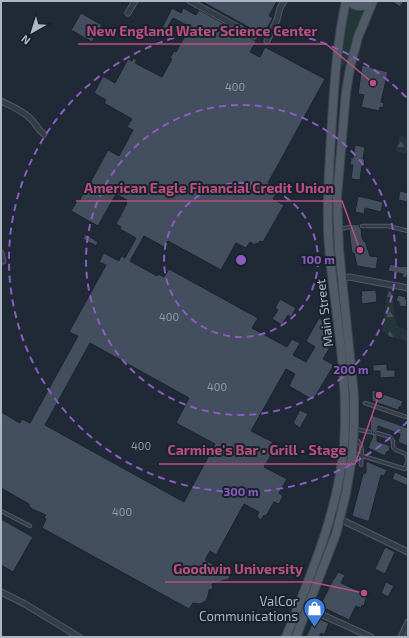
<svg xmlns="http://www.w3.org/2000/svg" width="409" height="638" font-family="'Exo 2',sans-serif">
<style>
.grass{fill:#233738}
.forest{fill:url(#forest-firs)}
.building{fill:#434f5e;stroke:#1b232d;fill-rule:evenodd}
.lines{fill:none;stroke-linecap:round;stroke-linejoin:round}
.service-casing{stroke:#515964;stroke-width:4.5}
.minor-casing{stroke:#515964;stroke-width:7}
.primary-casing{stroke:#3d4550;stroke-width:10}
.service{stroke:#343c47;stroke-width:2.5}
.minor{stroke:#343c47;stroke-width:5}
.primary{stroke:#515b67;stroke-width:8}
.ring{fill:none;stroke:#8d5cc0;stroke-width:2;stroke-dasharray:7 5}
.labels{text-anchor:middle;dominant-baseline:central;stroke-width:4;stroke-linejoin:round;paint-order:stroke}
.number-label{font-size:11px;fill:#939caa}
.street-label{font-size:13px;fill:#aeb6c3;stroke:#19212b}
.poi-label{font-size:13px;fill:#aeb6c3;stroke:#19212b;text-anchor:end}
.centre{fill:#8d5cc0;stroke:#19212b;stroke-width:2}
.ring-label{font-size:12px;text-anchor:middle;font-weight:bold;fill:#8d5cc0;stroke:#19212b;stroke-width:4;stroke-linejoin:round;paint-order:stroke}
.leader{fill:none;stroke:#bb4f7f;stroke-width:1.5}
.callout-dot{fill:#bb4f7f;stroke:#19212b;stroke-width:1.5}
.callout-label{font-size:14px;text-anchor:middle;font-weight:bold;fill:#bb4f7f;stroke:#19212b;stroke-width:4;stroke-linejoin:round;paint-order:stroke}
</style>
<defs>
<pattern id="forest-firs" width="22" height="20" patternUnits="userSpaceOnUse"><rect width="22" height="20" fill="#233738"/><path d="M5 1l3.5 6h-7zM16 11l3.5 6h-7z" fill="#405253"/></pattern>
</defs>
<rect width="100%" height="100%" fill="#202a36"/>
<path class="grass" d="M348 8 364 9 344 66 340 69 342 41Z"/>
<path class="forest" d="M400 136 408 138V154L396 151Z
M388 288 394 289C393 302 393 314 397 326L408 331V341L391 337 382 331Z"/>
<path class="building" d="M201 1H277L269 16 273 18 263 35Z
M391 1H404L400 7Z
M172 8 181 13 183 8 196 15 199 10 256 41 250 52 260 57 265 47 325 79 268 183 279 189 273 199 284 205 263 242 260 241 258 244 256 243 255 245 250 242 246 248 236 243 221 270 168 241 164 247 144 236 130 261 157 276 158 274 164 277 169 269 258 318 252 328 287 347 292 339 300 343 293 355 306 362 315 347 306 341 319 318 331 325 329 329 332 331 327 339 333 342 323 359 334 365 313 400 289 386 295 374 286 369 251 431 273 442 271 446 275 448 264 467 287 479 279 493 283 496 279 504 274 502 266 516 264 515 261 520 257 517 259 512 244 504 216 555 210 551 205 560 231 574 229 579 212 584 213 589 209 590 208 596 206 601 200 604 193 603 189 609 42 528 46 519 44 518 46 515 32 509 29 506V504L1 488V412L20 423 22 419 30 423 78 336 69 332 106 265 99 262 104 253 119 261 121 256 125 258 136 238 120 229 121 227 116 224 127 203 126 202 127 200 116 194 98 226 71 211 77 201 79 202 83 193 84 194 108 150 119 156 133 130 127 127 132 119 104 103 106 100 94 93 103 76 115 83 128 59 132 61 133 58 137 60 135 63 162 77 172 59 170 58 174 51 176 52 190 27 173 18 166 30 162 28ZM90 343 189 398 176 423 215 444 184 502 45 425Z
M81 13 102 25 92 42 71 30Z
M362 65 388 72 381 102 384 103 383 108 380 107 379 111 361 107 364 95 358 94Z
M355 145 365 147 363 159H365L364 166H362L360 180 351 179 353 165H350L351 157 353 158Z
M400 191 408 193V202L398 200Z
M358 196 383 202 381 212 365 208 364 214 355 212Z
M361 224 359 226 361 229 362 238 364 242 365 241 370 256 378 257 376 269 357 266 354 253H352L349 230 352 228 351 225Z
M85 234 98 242 96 246 83 239Z
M390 264 402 267 403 266 408 267 407 278 402 277 403 274 388 271Z
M376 290 377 302 362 304 361 296H362L361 291Z
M398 295 406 297 405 299H407L406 307 399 306V302L396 301Z
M280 299 296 308 291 317 288 315 282 325 272 319 278 310 275 308Z
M387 364V370H395V377L380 378V371H373V365Z
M372 390 403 401 401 407H399L398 410 372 401Z
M300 410 308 414 300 428 293 423Z
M371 415 408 428V442L407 446 398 442 400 434 378 426V430L374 433 377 436V441L390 446 389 452 387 451 385 456 368 448 373 436 370 435 373 432 370 429Z
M366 461 387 470 384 476 381 475 369 521H367L352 516 363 474 366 473Z
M395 472 408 478V486L392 479Z
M1 519 33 537 13 572 1 565Z
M385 547 395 552 385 574 375 569Z
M338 572 345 575 341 583 367 595 364 606 362 605 361 608 356 606 349 620 320 606 333 580 335 578Z
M386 582 394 586 388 597 381 593Z
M315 617 329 623 324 635 321 633 319 637H306Z"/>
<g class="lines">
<defs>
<path id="service" d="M362 226H388L408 231
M340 229 350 227
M365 403 406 417
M355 429 370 432
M355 439C365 444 361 456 361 465
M353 453 405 469 408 460 406 454 396 450 393 447V441L390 437 377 433
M1 511 30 526"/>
<path id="minor" d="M190 1 254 36
M128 13 135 1
M267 41 277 20 280 8 284 1
M1 101C11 106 23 111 31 119 36 124 38 130 44 134
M1 253 3 261
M333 281 349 277 408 288
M332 514 346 522 408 552
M1 592 25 604 79 637
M305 607 371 637
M401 637 408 622"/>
<path id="primary" d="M349 1C357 9 364 7 372 1
M286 637C311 574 338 513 344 445 349 378 335 313 329 247 326 210 329 173 331 137 334 91 336 46 346 1
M296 637 336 534 346 493 352 457 354 427V395L339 250 337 197 346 92 350 68 358 37 373 1"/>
</defs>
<use href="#service" class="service-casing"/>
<use href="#minor" class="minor-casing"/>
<use href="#primary" class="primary-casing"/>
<use href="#service" class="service"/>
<use href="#minor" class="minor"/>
<use href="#primary" class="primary"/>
</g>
<g class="ring">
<circle cx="241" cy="260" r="77"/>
<circle cx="241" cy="260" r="155"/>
<path d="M408 421A232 232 0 1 1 408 99"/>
</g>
<defs>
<symbol id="shop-pin" viewBox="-11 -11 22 30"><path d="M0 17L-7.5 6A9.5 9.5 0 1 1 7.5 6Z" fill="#3f7fe0" stroke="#19212b"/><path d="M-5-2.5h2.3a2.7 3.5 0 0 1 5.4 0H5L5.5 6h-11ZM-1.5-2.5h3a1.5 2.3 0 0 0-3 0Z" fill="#fff"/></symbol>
</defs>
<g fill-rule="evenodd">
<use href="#shop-pin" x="302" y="596" width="25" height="34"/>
</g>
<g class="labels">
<g class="number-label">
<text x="235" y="86">400</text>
<text x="169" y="316">400</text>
<text x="217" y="386">400</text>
<text x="141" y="445">400</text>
<text x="122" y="511">400</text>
</g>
<g class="street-label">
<text transform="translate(324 313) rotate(-97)">Main Street</text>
</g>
<g class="poi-label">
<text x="298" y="601">ValCor<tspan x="298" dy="15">Communications</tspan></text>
</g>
</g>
<circle cx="241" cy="260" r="6" class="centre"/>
<g class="ring-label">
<text x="318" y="264">100 m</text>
<text x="351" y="374">200 m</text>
<text x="241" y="496">300 m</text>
</g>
<path class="leader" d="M373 83L326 44H78M360 250L342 201H76M379 395L355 464H159M364 593L311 582H165"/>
<g class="callout-dot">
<circle cx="373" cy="83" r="4"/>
<circle cx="360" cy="250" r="4"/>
<circle cx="379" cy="395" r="4"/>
<circle cx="364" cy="593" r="4"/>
</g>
<g class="callout-label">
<text x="202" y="36">New England Water Science Center</text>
<text x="209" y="193">American Eagle Financial Credit Union</text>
<text x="257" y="455">Carmine's Bar • Grill • Stage</text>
<text x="238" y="574">Goodwin University</text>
</g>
<rect width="409" height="638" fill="none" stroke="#aeb6c3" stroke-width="4"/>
<g transform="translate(32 32) rotate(219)" stroke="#19212b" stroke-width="3" paint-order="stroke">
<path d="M0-3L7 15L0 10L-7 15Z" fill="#aeb6c3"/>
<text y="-6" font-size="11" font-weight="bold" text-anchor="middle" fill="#aeb6c3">N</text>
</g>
</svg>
